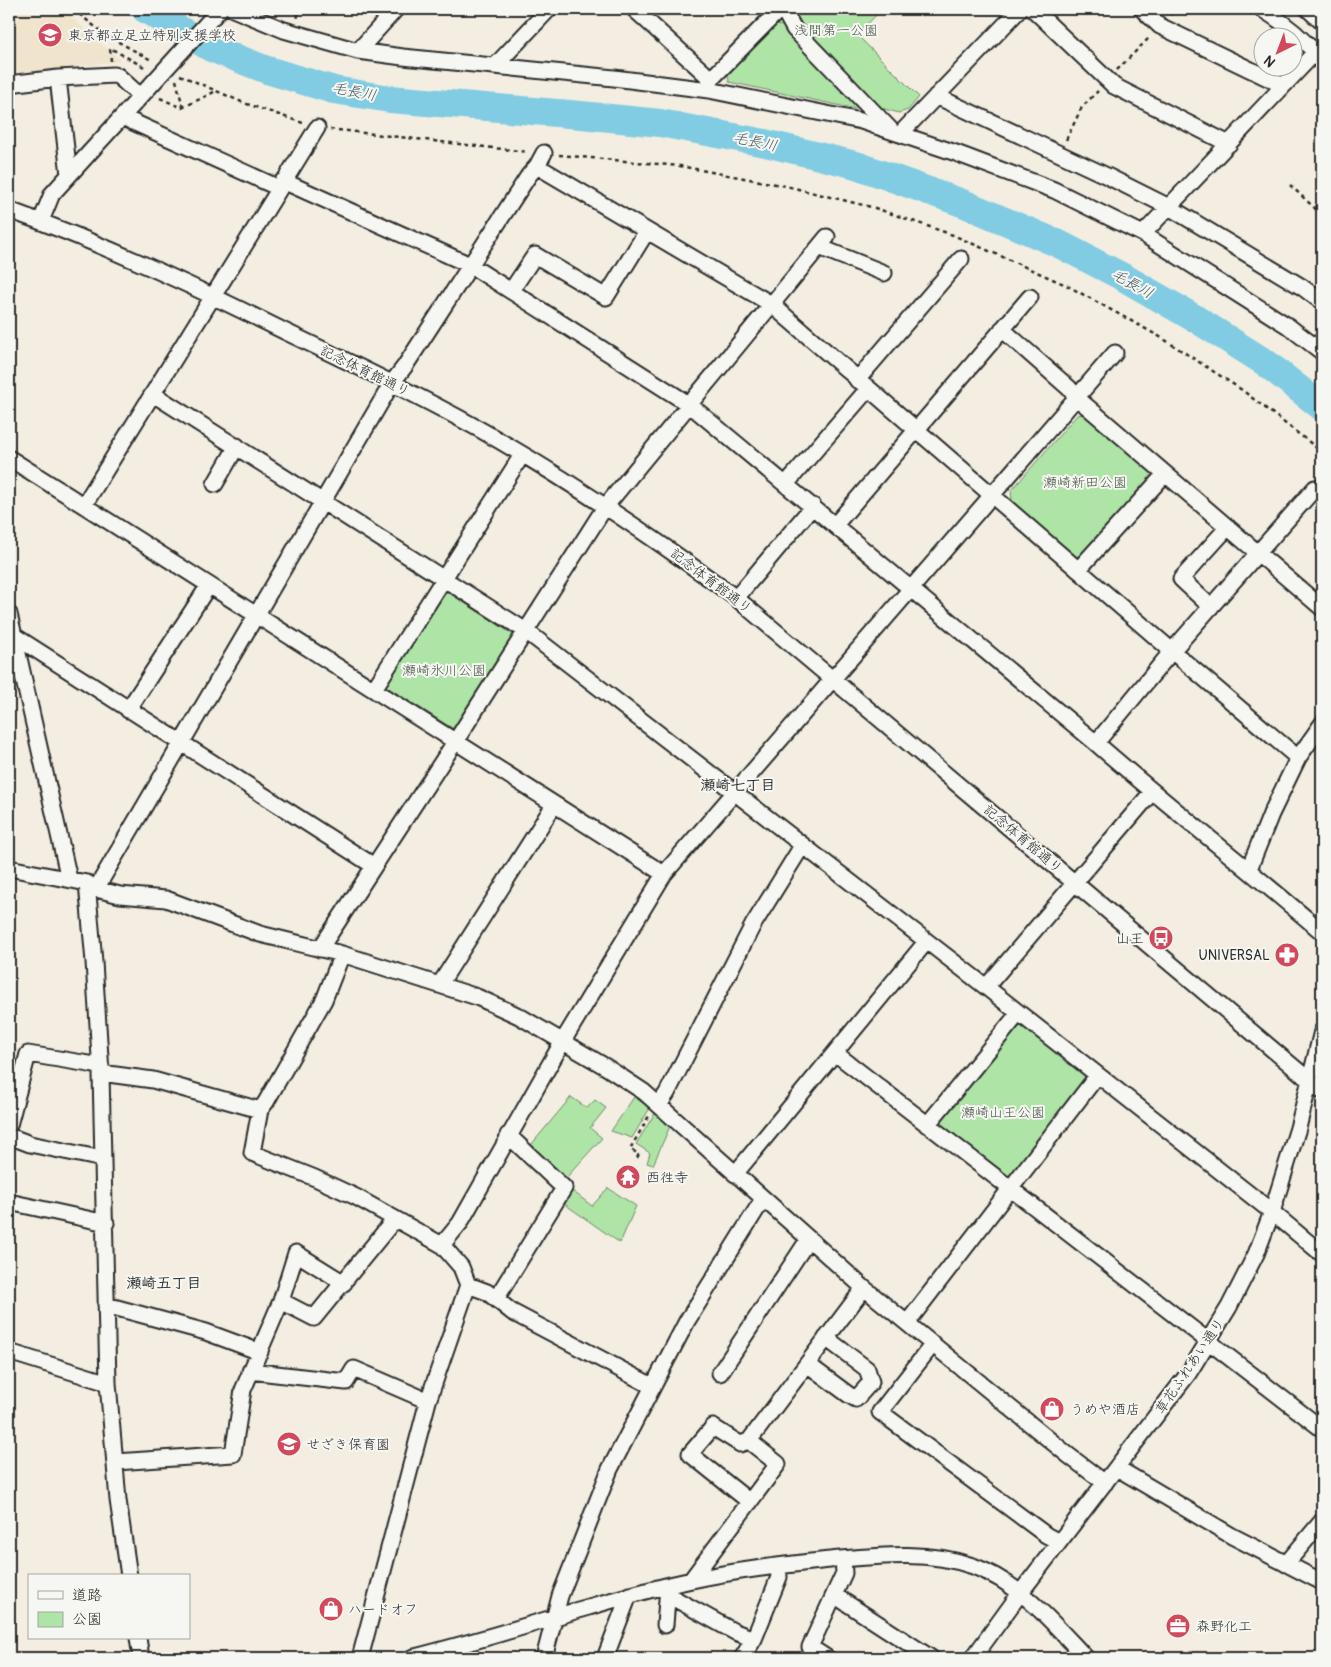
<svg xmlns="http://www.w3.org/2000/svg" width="1331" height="1667" font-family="Pangolin,'Klee One',sans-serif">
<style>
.built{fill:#f0e4cd}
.green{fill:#aee4a6;stroke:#6c8868}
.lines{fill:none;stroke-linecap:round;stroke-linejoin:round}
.river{stroke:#81cce2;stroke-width:28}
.minor-casing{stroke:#2b2b2b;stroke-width:19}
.path{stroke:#2b2b2b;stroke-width:2.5;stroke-dasharray:4 4;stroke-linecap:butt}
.minor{stroke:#f6f6f2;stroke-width:15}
.labels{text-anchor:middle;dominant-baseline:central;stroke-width:4;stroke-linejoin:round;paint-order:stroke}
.park-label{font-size:14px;fill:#4c594a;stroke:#f6f6f2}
.poi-label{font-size:14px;fill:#2b2b2b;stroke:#f6f6f2;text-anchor:start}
.street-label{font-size:14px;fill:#2b2b2b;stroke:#f6f6f2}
.water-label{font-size:15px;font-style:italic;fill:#455b62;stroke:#f6f6f2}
.neighbourhood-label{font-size:15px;font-weight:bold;fill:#2b2b2b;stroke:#f6f6f2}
</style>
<rect width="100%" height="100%" fill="#f3eee1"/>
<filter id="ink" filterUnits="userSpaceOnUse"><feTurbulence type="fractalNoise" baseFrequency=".02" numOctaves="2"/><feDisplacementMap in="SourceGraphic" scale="10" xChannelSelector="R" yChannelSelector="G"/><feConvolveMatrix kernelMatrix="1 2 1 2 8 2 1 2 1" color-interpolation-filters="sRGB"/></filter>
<g filter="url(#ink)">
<path class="built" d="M9 9H62L121 61 9 75Z"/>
<path class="green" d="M793 9H882L857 35 919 97 908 110 899 113 881 108 802 24Z
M775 25 783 26 787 33 858 106 856 109 729 82 728 75Z
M1085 414 1153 474 1154 481 1085 557 1078 558 1012 501 1011 491 1077 415Z
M447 591 515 636 455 730 384 685Z
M1014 1025 1023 1026 1084 1075 1085 1081 1014 1174 1005 1177 939 1123 940 1117Z
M571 1097 587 1108 595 1100 606 1108 590 1128 602 1138 566 1178 531 1145Z
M634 1097 650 1108 632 1138 611 1131Z
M655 1113 670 1126 653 1165 647 1163 650 1153 636 1144Z
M608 1188 636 1206 620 1243 563 1203 571 1190 592 1206Z"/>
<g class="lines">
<path class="river" d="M145 9 211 48 267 70 334 90 390 99 581 115 660 123 765 143 856 165 965 204 1059 244 1123 277 1196 319 1266 363 1322 407"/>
<defs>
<path id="minor" d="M233 9 284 30 358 51 403 57 614 78 709 90 861 121 956 153 1054 190 1143 234 1288 326 1322 352
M634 9 711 79 709 90
M783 9 794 29 890 129
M1033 9 1114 86 1229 144
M1142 9 1160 26 1276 82 1282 87
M1262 9C1285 23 1305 40 1322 61
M1308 9 1322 22
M358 51 396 9
M496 65 549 9
M58 78 69 175
M711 79 780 9
M9 84 58 78 114 75 118 76 140 96
M936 96 1107 176 1169 207 1302 287 1322 302
M122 117 279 188
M900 134 1020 9
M537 166 771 304 1172 651 1298 758
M283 181 470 265 690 405 1096 743C1170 808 1248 868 1322 932
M9 210C104 244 195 287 286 332 351 363 416 394 479 429 568 479 653 537 736 598L1322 1091
M41 221 52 194 220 9
M1143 234 1322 45
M819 247 884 273
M511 291 535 255 606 297 647 231
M1002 329 1069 388 1077 398 1322 608
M857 380 961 259
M153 394 526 631 986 987 1272 1212 1322 1254
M9 458 664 874
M215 484 237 446
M786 484 868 389
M84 505 317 128
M835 525 1030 297
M1078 570 1165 474
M736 598 813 506
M1211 607 1181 579 1228 527
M9 614 69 879
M13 635 374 866
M374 689 522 455
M128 710 209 585
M1096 743 1172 651 1315 488 1322 490
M9 868 87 883 96 889 120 895 166 899 260 934 342 954 477 997 519 1016 606 1067 644 1092 864 1288 1068 1455 1105 1483
M1249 869 1271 814 1298 758 1322 724
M87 883 94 962 101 1073 108 1383 118 1500 129 1576
M96 889 392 383 405 366 529 175 537 166 544 153
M320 949 455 742 605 507 827 237
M342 954 324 1000 266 1102 260 1110 252 1153 315 1178 356 1197 442 1245 461 1267 468 1285 428 1401 360 1658
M440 984 554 805
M986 987 1152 792
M835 1053 1322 1429
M101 1073 153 1080 260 1110
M659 1105 667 1093 753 925 802 846
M9 1125 28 1054 101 1066
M927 1125 1018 1014
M9 1136 30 1144 103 1159
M735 1174 926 942
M9 1202 106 1223
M442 1245 460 1223 563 1041 664 874 1115 353
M468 1285 487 1292 512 1312 652 1386
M496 1299 564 1188 508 1135
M281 1301 296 1253 344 1283
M106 1305 206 1332 260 1352
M907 1323 1097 1076
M933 1344 880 1412 1046 1535 1059 1542
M9 1352 108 1383
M807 1364 849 1395 856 1399 871 1382 867 1369 826 1338
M250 1371 346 1382 354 1369 428 1401
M720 1373 808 1240
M749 1441 740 1444 713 1427 690 1454 750 1502
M116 1462 233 1454 243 1390 281 1301 314 1318 395 1219
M1117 1468 1232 1536 1322 1582
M1286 1564 1322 1521
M691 1580 778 1464 749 1441 864 1288
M668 1595 735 1632 754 1639 779 1577 778 1566
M834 1595 931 1658
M665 1625 668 1587
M138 1638 141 1658
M411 1658C466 1644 520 1628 575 1611 613 1600 652 1588 692 1580 737 1570 784 1565 830 1560 877 1556 927 1550 973 1566 1020 1583 1052 1622 1086 1658
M544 1658 560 1596 610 1469 687 1321 763 1199
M605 1658 629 1595
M742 1658 754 1639
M827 1658 810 1647 844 1573 843 1559
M973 1658 1021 1592 1188 1374 1229 1307 1256 1254 1272 1212 1298 1128 1322 1031"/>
</defs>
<use href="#minor" class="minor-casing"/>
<path class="path" d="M73 9 104 34 153 61
M291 9 298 15 297 20
M1171 15 1176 9
M111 61 110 48 146 68
M1117 70 1150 37
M180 75 244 103 303 123
M176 80 183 107
M160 98 182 108 216 91
M330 129 528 152
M1066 140 1082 107 1098 91
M559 155 680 166 786 186 875 208 953 235 1066 285 1162 338 1242 390 1322 452
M1290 185 1322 215
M637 1158 639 1154 630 1149 649 1116"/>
<use href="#minor" class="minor"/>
</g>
</g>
<defs>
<symbol id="school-disc" viewBox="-11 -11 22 22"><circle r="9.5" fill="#d1495b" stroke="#f6f6f2"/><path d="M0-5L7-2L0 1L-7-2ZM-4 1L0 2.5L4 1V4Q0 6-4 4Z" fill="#fff"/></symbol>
<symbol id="bus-disc" viewBox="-11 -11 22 22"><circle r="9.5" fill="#d1495b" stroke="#f6f6f2"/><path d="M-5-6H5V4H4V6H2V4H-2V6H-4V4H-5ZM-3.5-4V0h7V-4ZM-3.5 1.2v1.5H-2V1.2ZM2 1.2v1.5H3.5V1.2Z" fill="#fff"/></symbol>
<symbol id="pharmacy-disc" viewBox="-11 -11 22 22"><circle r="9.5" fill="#d1495b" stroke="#f6f6f2"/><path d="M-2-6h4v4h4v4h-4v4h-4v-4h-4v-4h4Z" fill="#fff"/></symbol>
<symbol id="temple-disc" viewBox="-11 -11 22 22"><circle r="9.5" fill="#d1495b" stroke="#f6f6f2"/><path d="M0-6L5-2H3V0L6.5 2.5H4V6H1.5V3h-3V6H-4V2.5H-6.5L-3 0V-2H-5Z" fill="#fff"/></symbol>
<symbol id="shop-disc" viewBox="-11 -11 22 22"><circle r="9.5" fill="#d1495b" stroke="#f6f6f2"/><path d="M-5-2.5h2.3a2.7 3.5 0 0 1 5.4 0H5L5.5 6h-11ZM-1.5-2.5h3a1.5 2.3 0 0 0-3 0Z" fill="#fff"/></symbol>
<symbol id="office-disc" viewBox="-11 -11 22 22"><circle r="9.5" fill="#d1495b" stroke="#f6f6f2"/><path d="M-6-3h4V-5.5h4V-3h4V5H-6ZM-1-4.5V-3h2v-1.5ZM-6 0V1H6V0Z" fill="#fff"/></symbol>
</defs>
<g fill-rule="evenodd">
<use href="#school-disc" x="36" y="21" width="28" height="28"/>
<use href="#bus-disc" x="1147" y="924" width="28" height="28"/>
<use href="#pharmacy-disc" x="1273" y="941" width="28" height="28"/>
<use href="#temple-disc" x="614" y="1163" width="28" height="28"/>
<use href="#shop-disc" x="1038" y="1395" width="28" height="28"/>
<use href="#school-disc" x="275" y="1430" width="28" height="28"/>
<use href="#shop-disc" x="317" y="1595" width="28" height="28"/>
<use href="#office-disc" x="1164" y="1612" width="28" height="28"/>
</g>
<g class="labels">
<g class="park-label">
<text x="836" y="30">浅間第一公園</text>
<text x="1085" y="482">瀬崎新田公園</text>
<text x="444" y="670">瀬崎氷川公園</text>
<text x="1003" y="1112">瀬崎山王公園</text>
</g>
<g class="poi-label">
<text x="68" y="35">東京都立足立特別支援学校</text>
<text x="1144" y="938" text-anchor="end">山王</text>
<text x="1270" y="955" text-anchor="end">UNIVERSAL</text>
<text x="646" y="1177">西徃寺</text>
<text x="1070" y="1409">うめや酒店</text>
<text x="306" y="1444">せざき保育園</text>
<text x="348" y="1609">ハードオフ</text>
<text x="1196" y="1626">森野化工</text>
</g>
<g class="street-label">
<text transform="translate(365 371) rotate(26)">記念体育館通り</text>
<text transform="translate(711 581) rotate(37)">記念体育館通り</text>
<text transform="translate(1023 839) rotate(40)">記念体育館通り</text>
<text transform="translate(1190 1366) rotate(-56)">草花ふれあい通り</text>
</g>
<g class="water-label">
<text transform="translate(354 92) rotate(11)">毛長川</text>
<text transform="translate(755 142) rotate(12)">毛長川</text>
<text transform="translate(1132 284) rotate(29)">毛長川</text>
</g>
<g class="neighbourhood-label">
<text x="738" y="785">瀬崎七丁目</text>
<text x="164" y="1283">瀬崎五丁目</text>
</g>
</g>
<rect width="1331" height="1667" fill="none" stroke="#f6f6f2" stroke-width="30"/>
<rect x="15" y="15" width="1301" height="1637" fill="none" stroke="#2b2b2b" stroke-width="2" filter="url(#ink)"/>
<rect x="28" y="1574" width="162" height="65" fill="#f6f6f2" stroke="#a5a5a2"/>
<rect x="38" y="1591" width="25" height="8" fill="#f6f6f2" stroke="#a5a5a2"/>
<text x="72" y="1600" font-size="15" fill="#2b2b2b">道路</text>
<rect x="38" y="1612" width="25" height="15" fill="#aee4a6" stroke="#a5a5a2"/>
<text x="72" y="1624" font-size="15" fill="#2b2b2b">公園</text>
<g transform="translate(1278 52) rotate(222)"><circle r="24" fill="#f6f6f2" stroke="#a5a5a2"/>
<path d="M0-4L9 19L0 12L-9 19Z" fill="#d1495b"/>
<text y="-8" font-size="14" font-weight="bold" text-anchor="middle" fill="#2b2b2b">N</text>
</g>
</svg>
